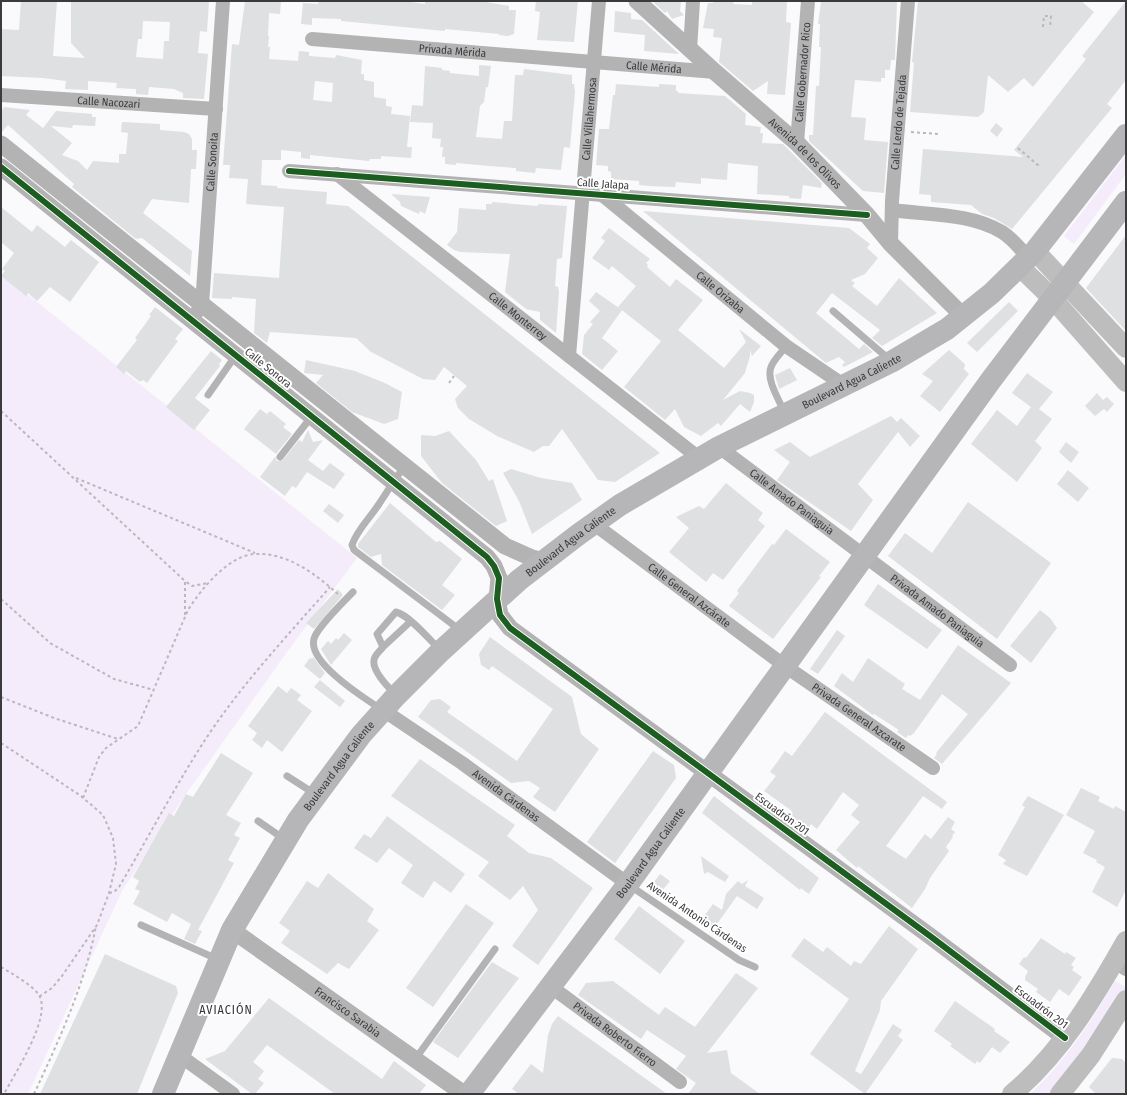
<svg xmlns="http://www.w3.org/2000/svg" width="1127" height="1095" font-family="'Fira Sans Condensed',sans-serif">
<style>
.green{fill:#f4ecfb}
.building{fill:#dfe0e1;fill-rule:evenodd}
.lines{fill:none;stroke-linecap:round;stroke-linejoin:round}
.path{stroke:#b9b8bb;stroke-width:2;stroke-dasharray:3 3;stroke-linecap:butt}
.service{stroke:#b3b3b4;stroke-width:7}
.minor{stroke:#b3b3b4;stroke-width:14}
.tertiary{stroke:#b3b3b4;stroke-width:17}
.secondary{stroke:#bebdbe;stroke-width:20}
.primary{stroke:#b6b6b8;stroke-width:22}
.cycleway-casing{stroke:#fff;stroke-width:8}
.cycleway{stroke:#1b5e20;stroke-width:6}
.labels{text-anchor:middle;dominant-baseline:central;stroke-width:4;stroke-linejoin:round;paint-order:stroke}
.street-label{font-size:11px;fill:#3b3a3c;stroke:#fff}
.neighbourhood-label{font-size:12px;letter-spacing:1px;fill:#343236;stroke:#fff}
</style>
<rect width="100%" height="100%" fill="#faf9fc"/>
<path class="green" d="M1126 155V174L1074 244 1064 236Z
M1 273 357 558 287 652 186 794 122 891 28 1094H1Z
M1115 981 1126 987V990L1054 1094H1030C1065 1062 1091 1022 1115 981Z"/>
<path class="building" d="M21 1H57L53 56 85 58 71 43V1H209L207 32 200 31 198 53 208 54 204 99 183 98V93L174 89 149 87 148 95 136 94V89L116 88 117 83 88 81V90L65 89 66 81 43 78 1 76V29L19 30ZM143 21 170 22 169 41H164L163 59 136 57 138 39H142Z
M245 1H281L280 14 269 13 268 36H269L268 47H270L269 59 298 61 299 51 309 52V56L335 58 336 55 362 60 361 74H364V80L374 82V97L386 99V106L392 107 391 114 410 116 407 147H412L411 158 381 156V159H370L369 161 310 155V159L301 158V152L281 150V160H262L261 185 277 186V188L327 192 326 204 348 206 660 453 615 482 598 480 562 429 549 446H543L534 452 497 436 469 419 458 408 455 399 467 386 444 367 435 380 423 379 371 352 356 338 270 332 267 343 254 333 256 299 232 297V299L212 298 214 273 279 278 284 207 246 204 248 179 229 178 230 165H223L232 44 239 45ZM315 81 333 83 332 102 313 100Z
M318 1H403L425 4V1H480L509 6V10H516L514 34 508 36 499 35V34L445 29V31L341 21V19L312 18V25L301 24 303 3 318 4Z
M536 1H578L574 42 537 40 540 12 535 11Z
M652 1H681L680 11 684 15 672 19 667 11 665 13Z
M713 1H734L733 4 752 5V1H787L786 22 791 23 785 95 767 94 768 81 753 91 719 62 722 38 713 37 714 29 703 28 708 3H713Z
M823 1H897L895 60H891L890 70H885V78H881V82L855 80 851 117 866 118 864 140 888 142 884 193 863 191 809 141V135H813L816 86H819L821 47H819L820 24H818L821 2Z
M918 1H1081L1094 12 1033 87 1024 78 1008 92 988 75 984 112 978 117 910 112 914 63 912 62Z
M1126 1V80L1107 104 1112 108 1012 229 994 218 982 214 971 205 931 202V195L919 194 923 149 1023 157 1014 150 1086 59 1082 56Z
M615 11 631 13V19L642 20 679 54 644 51 645 35 614 32Z
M479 65 491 66 488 87H486L484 102 480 106 476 137 502 139 504 121H512L515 75H523L524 69 572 75V84H574L575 92 570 148 564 147 561 170 536 168 535 173 516 171V168L489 166 456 163V165L445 164V157H442L443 147H440L441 139 432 138 433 123 410 122 412 105 423 106 425 66 442 68V70L450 71V73L479 76Z
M616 84 659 87V84L676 85V91H678V93L725 96 746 114 745 125 761 127 760 133H763L762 143 783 144 822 183 821 188 803 185 801 199 789 198V196L757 194 758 166 728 163 727 180 701 178V184L676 182 675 187 649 186 639 185V181L611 179V172L608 171V166L596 165 599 129H609L613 95H615Z
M4 107 30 110 26 115 43 128 56 111 92 114V117H96L95 126 73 125 72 128 51 126 72 143 62 155 78 161 87 170 93 161 119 163V154H126L128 133 121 132 122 122 160 124V130L184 132 189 134 192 139V150H197L196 169H191L189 203 152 199 143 213 192 251 190 276 142 238 136 239 72 187 74 184 8 125 1 133V111Z
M996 123 1003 129 997 137 990 131Z
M391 194 430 197 425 214 420 211 419 214 401 206 400 202Z
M492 202 538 206V204L567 206 562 258 557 259 555 286 558 287 559 292 556 333 540 320V312L526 309 505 292 510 254 460 252 454 250 447 245 457 232 459 208 486 210V204H492Z
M1 207 32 232 37 225 65 247 71 240 99 262 70 302 50 287 37 301 28 293 26 296 1 276 5 271 2 269 14 253 1 242Z
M643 211 849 228 870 244 867 248 878 258 865 274 851 280 855 283 852 286 877 306 899 278 937 313 882 346 872 338 880 330 832 293 816 313 859 349 864 344 873 352 844 367 842 365 845 362 839 357 826 363Z
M609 228 650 259 646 263 648 265 647 267 670 287 676 279 703 300 678 330 724 368 746 342 739 329 761 346 752 356 750 350V356L745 373 723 400 740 391 750 393 754 395V402L750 412 740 404 721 426 718 423 701 436 684 427 675 409 665 420 624 387 661 341 618 307 636 286 612 266 609 270 592 258 605 241 601 238Z
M1126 235V331L1086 288Z
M596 292 622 310 602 338 618 351 602 370 582 354 584 335 593 324 590 322 600 311 589 301Z
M1009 302 1018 311 977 352 967 343Z
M155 307 183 329 175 339 178 341 147 383 143 380 140 382 126 371 124 374 116 367 137 340 135 338 151 316 149 315Z
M949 350 965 364 964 369 969 374 940 412 920 396 933 381 922 374Z
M211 351 222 360 219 364 220 366 195 398 210 410 194 430 166 407Z
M306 360 355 371 385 383 402 392 398 419 384 424 352 412 316 383 323 375 304 373Z
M790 368 797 380 779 389 775 375Z
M1027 373 1053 392 1039 409 1052 419 1035 441 1042 448 1017 482 971 444 997 410 1017 426 1031 407 1012 393Z
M1097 393 1103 400 1107 397 1114 404 1107 412 1104 409 1095 416 1085 406Z
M260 409 267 414 270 411 286 424 283 427 292 434 276 454 244 429Z
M891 416 897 422 901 418 920 436 910 447 898 432 858 484 873 500 851 531 777 480 790 462 774 450 790 442 810 457Z
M308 430 313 442 323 440 308 460 323 471 330 463 345 474 334 489 307 472 296 488 292 486 285 496 260 477 275 457 277 461H282L299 440 302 442Z
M449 431 476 460 489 481 493 479 507 521 496 526 442 483 421 456V435L435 436Z
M1066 442 1079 452 1071 463 1059 452Z
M511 469 541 478 572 483 582 500 532 534 519 501 503 473Z
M1068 470 1089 488 1078 502 1057 484Z
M726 483 763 513 758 520 765 526 723 580 713 573 706 582 669 552 689 528 676 517 699 506 704 509Z
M968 502 1051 563 997 639 888 556 905 533 932 553Z
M390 503 436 542 440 541 462 559 442 585 455 595 442 610 382 565 381 554 371 557 358 547V544Z
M329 504 344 515 338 523 323 511Z
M786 529 830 562 819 576 821 577 773 639 729 606 739 593 737 591 772 544 774 545Z
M878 584 942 630 927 649 864 605Z
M338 589 343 595 314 629 306 623Z
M1040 610 1050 618 1057 628 1031 663 1010 646Z
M837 630 845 636 818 674 810 669Z
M344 633 352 640 331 665 321 649 328 641 331 644 336 638 338 640Z
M490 637 572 697 581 734 599 749 555 812 533 797 540 788 529 781 511 783 418 717 431 700 440 699 451 707 447 712 517 761 553 709 492 666 489 670 481 665 479 654Z
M958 645 1011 683 942 764 934 758 937 754 936 753 968 714 942 694 914 733 910 736 908 735 906 738 897 732 899 730 874 714 873 715 834 686 842 673 853 682 868 658 905 684 902 689 920 700Z
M313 657 325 673 320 679 304 666 310 658 312 659Z
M320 680 345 701 340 707 314 687Z
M278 686 287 693 291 688 301 695 297 700 312 711 282 752 267 740 262 748 252 740 257 733 248 726Z
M825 712 947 802 942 809 923 796 886 846 906 859 925 834 931 839 948 817 955 822 951 829 955 832 952 836 953 837 946 847 949 851 930 878 925 889 912 908 858 866 857 868 836 850 860 822 851 815 859 805 843 792 817 829 811 824 806 832 787 818 792 811 764 791 776 776 770 772 785 751 792 756Z
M653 751 674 765 676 778 615 863 587 842Z
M221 753 253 773 226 815 241 823 234 835 240 838 228 860 234 863 198 930 202 931 195 944 184 939 191 924 172 913 167 922 133 904 140 891 135 889 139 881 133 877 169 813 174 816 186 794 193 797Z
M420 759 515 825 507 836 529 853 551 858 593 888 538 965 512 946 538 910 523 886 510 900 478 876 489 862 391 796Z
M1081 788 1100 797 1098 801 1114 809 1115 806 1126 812V890L1117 907 1092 892 1105 867 1096 862 1097 860 1083 853 1095 831 1066 815Z
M714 796 819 878 809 894 801 888 800 890 702 813Z
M1028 796 1064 815 1027 876 1003 864 1006 860 998 855 1025 807 1022 805Z
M387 816 465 874 451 893 434 881 423 898 401 883 413 865 389 848 377 863 354 848 364 834 371 838Z
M701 856 729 876 725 882 708 872 704 874Z
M328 873 374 909 367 921 379 930 349 969 338 963 327 974 281 943 290 931 279 923 307 881 318 888Z
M660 874 670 881 662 891 655 886 654 882Z
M748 880 745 886 764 898 757 909 737 896 714 928 702 919 713 904 722 910 726 894 738 881 742 884Z
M466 904 494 923 433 1007 406 988Z
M639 906 685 941 660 974 614 939Z
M889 926 918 949 881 1001 880 1010 855 1071 861 1074 893 1024 902 1030 898 1036 903 1040 865 1094 810 1054 849 999 791 956 804 938 823 952 827 947 851 966 854 961 861 964Z
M1041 938 1065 954 1066 952 1076 958 1071 965 1074 967 1072 970 1082 977 1069 996 1059 989 1050 1002 1036 992 1038 989 1025 980V977L1028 971 1019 964 1024 957 1026 958Z
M105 954 176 986 178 993 137 1094H40Z
M492 962 519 978 458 1058 433 1042Z
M736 973 758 988 707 1053 727 1050 731 1073 760 1094H688L696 1083 676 1069 686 1056 647 1030 641 1039 578 995 586 983 613 981 659 1015 665 1007 695 1027Z
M269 998 382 1079 394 1061 426 1085 419 1094H335L267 1045 253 1062 264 1071 258 1079 264 1083 255 1094H252L205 1059 225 1051Z
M955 1001 995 1029 994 1031 1010 1042 1000 1053 992 1047 980 1063 977 1061 975 1064 950 1046 952 1044 934 1031Z
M558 1016 667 1094H519L512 1089 531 1064 543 1073 548 1035 552 1024Z
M1112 1058 1122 1059 1126 1063V1094H1096L1089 1087Z"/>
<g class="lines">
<path class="path" d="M1043 27 1044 16H1051L1050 28
M911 132 938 134
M1018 148 1039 166
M449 383 454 376
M1 411 185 581
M76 478 255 553
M1 599 50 643 114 679 154 690
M185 615V581L192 586 208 583
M1 697 54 718 118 739
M1 743 81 796 103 815 113 838 116 864 109 893 97 925 62 976 52 988 40 996
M83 798 99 757 106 748 138 726 188 610C201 589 229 555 255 554 287 552 317 575 339 595
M109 893 114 892 119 887C148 838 174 788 205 740 241 685 287 636 330 587
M1 967C11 973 36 987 40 997 50 1020 15 1073 4 1094
M34 1094C59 1040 85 984 96 926"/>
<path class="service" d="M833 311 890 360
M208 395 236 355
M784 412C779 399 766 380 771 367 774 359 782 352 786 346
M280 457 312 416
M405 466C395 478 388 491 379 504 370 518 357 530 352 545L354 550 460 630
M353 592C344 601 320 626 315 636 303 660 364 698 381 709
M410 622 383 647 377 634 396 612C409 615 430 640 440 650
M383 647C381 650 377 653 375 657 369 668 388 687 395 694
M287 776 315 794
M258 821 284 839
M629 885 739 960 755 967
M141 925 217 959
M416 1058 495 949"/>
<g class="minor">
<path id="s1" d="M312 39 715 72"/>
<path d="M690 50 693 1"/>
<path id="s2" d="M1 95 216 109"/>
<path id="s3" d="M797 143 808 1"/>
<path d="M289 171 867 215"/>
<path id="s4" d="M337 174 699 458"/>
<path id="s5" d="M600 193 786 346 845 386"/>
<path d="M892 210C928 215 971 213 1002 232 1013 239 1021 249 1028 258"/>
<path id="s6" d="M891 244 892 201 908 1"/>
<path id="s7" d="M191 320 202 305 223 1"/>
<path id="s8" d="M569 356 599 1"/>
<path id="s9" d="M719 447 1010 665"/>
<path id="s10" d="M594 524 785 666 933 768"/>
<path id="s11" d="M383 710 462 763 628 884"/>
<path d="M1115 962 1126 969"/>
<path id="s12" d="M550 986 680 1082"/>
<path d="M179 1055 233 1094"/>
</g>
<g class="tertiary">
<path id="s13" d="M637 1 715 72 797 143 867 215 891 244 963 316"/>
<path d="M1 144 505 546 532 558 544 561"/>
<path d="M1 167 487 557 494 566 499 578 497 599 500 615 510 628 930 936 1065 1038"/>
<path id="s14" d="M232 930 464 1094"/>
</g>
<path class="secondary" d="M1035 251 1126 348
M1020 267 1052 298 1126 382
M1012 1094C1061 1053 1095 996 1126 941
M1060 1094 1091 1055 1126 1000"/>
<g class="primary">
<path id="s15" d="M163 1094 232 930 298 820 361 735 396 696 441 651 519 580 579 534 620 505 719 447 891 362 947 329 992 293 1035 251 1126 135"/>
<path id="s16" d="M469 1094 628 884 991 380 1126 202"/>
</g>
<defs>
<path id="cycleway" d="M1 167 487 557 494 566 499 578 497 599 500 615 510 628 930 936 1065 1038
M289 171 867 215"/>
</defs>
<use href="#cycleway" class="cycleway-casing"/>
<use href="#cycleway" class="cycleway"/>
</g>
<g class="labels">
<g class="street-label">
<text stroke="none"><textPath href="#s1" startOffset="141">Privada Mérida</textPath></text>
<text stroke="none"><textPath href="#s1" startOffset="343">Calle Mérida</textPath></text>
<text stroke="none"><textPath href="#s3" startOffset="71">Calle Gobernador Rico</textPath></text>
<text stroke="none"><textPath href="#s2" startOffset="108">Calle Nacozari</textPath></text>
<text stroke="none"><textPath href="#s8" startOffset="238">Calle Villahermosa</textPath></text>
<text stroke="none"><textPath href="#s6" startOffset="122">Calle Lerdo de Tejada</textPath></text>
<text stroke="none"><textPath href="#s13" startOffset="227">Avenida de los Olivos</textPath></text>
<text stroke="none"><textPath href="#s7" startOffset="162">Calle Sonoita</textPath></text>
<text transform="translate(603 184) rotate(4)">Calle Jalapa</text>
<text stroke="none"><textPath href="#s5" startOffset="156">Calle Orizaba</textPath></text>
<text stroke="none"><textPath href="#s4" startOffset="230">Calle Monterrey</textPath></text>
<text transform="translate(268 368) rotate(39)">Calle Sonora</text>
<text stroke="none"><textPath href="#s15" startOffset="1022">Boulevard Agua Caliente</textPath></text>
<text stroke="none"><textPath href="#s9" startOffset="91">Calle Amado Paniaguia</textPath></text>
<text stroke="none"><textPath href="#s15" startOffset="698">Boulevard Agua Caliente</textPath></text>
<text stroke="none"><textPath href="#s10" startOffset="119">Calle General Azcárate</textPath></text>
<text stroke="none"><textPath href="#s9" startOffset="273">Privada Amado Paniaguia</textPath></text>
<text stroke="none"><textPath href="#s10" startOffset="328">Privada General Azcarate</textPath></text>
<text stroke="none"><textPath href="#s15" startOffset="374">Boulevard Agua Caliente</textPath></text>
<text stroke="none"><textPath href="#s11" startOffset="150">Avenida Cárdenas</textPath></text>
<text transform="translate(782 814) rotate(36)">Escuadrón 201</text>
<text stroke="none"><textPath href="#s16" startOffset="302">Boulevard Agua Caliente</textPath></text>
<text transform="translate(697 917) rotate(34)">Avenida Antonio Cárdenas</text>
<text transform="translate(1041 1007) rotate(37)">Escuadrón 201</text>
<text stroke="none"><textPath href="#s14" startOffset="142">Francisco Sarabia</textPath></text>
<text stroke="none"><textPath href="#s12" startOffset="81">Privada Roberto Fierro</textPath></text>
</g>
<g class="neighbourhood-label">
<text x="226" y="1010">AVIACIÓN</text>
</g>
</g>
<rect width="1127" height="1095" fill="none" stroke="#3b3a3c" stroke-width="4"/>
</svg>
